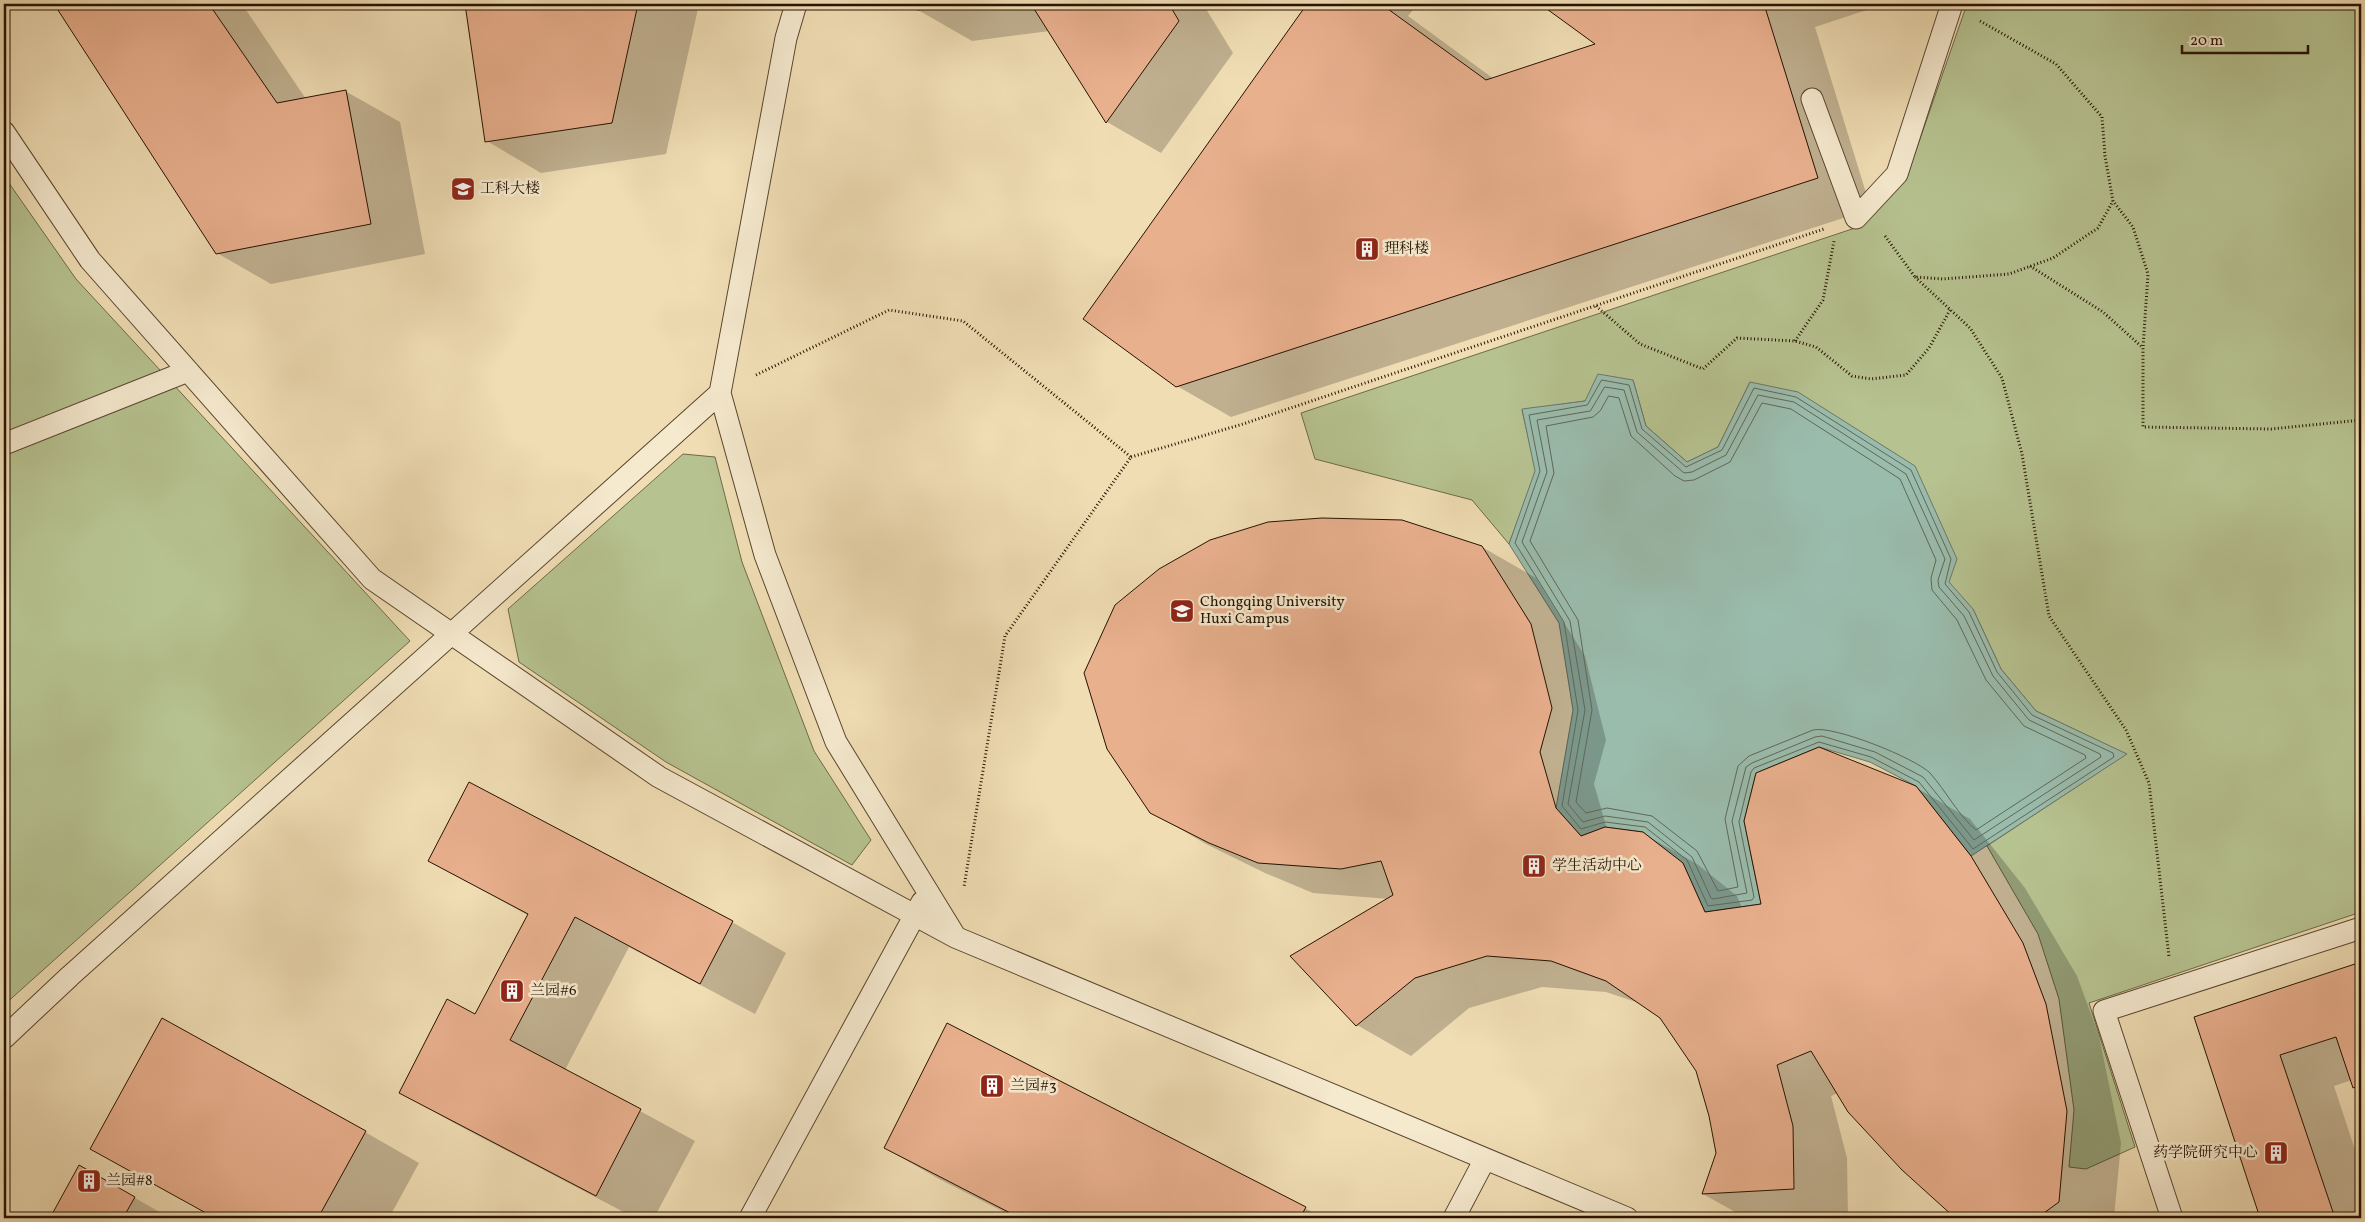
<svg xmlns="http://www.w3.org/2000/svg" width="2365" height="1222" font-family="Vollkorn,'Noto Serif SC',serif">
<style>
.green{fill:#b6c290;stroke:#6e6a48}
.water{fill:#9abcad;stroke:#6c7868}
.shadow{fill:#0003}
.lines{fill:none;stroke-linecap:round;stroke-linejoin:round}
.shore{stroke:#606756;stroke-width:1}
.building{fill:#e9b08e;stroke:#261200}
.service-casing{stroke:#58452d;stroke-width:23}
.path{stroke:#261200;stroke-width:3;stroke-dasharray:1 2.5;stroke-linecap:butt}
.service{stroke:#f5e9ce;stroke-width:21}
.labels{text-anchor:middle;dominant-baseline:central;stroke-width:5;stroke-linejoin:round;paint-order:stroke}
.poi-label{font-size:15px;fill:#261200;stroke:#f5e9ce;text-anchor:start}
</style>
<rect width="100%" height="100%" fill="#f0ddb4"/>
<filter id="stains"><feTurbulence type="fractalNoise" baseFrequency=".004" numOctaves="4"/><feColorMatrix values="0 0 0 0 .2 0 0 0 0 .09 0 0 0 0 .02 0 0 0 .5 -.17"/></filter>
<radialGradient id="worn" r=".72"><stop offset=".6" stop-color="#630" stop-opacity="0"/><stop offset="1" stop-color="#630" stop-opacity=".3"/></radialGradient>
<path class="green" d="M1967 4H2361V912L2089 1003 2135 1147 2086 1169 2069 1167 2074 1110 2059 999 2038 934 1987 846 2126 754 2036 711 2001 669 1973 609 1750 382 1718 447 1687 462 1646 426 1633 380 1585 401 1522 410 1536 471 1509 544 1472 500 1315 459 1301 413 1858 227 1906 179Z
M4 176 76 279 410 641 4 1005Z
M683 454 715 457 742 562 814 751 871 840 852 865 666 762 519 662 508 609Z"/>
<path class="water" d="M1598 374 1633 380 1646 426 1687 462 1718 447 1750 382 1798 392 1915 466 1957 559 1949 582 1973 609 2001 669 2036 711 2127 754 1971 856 1916 786 1870 762 1819 747 1756 773 1744 821 1761 904 1705 912 1683 864 1643 832 1605 827 1581 836 1556 808 1573 710 1559 623 1509 544 1535 471 1522 409 1585 401Z"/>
<path class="shadow" d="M55 4H242L306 99 345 91 400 122 425 254 271 284 217 253Z
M466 4H699L666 154 541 173 487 141Z
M919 4H1203L1233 53 1161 153 1107 122 1050 31 972 41 918 10Z
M1309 4H1418L1408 16 1494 79 1597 44 1542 4H1885L1815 27 1871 209 1231 417 1177 386 1085 319Z
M1482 547 1536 578 1585 656 1606 740 1594 784 1607 829 1642 833 1697 864 1737 896 1742 908 1762 905 1915 787 1970 819 2025 888 2077 976 2099 1036 2121 1143 2114 1218H1959L1838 1093 1831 1096 1847 1158 1848 1218H1746L1703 1194 1717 1154 1710 1116 1697 1071 1661 1017 1642 1004 1606 992 1542 987 1469 1008 1411 1056 1357 1025 1292 956 1389 899 1313 893 1265 873 1206 844 1151 812Z
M430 861 732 922 786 953 755 1014 629 947 565 1070 695 1141 654 1218H635L454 1123 400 1092 476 1016 529 916Z
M2361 963V1091L2354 1087 2352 1080 2334 1086 2361 1168V1218H2261L2195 1018Z
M365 1132 419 1163 389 1218H216L145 1179Z
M885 1148 1305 1208 1322 1218H1016L939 1179Z
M79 1167 135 1198 170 1218H51Z"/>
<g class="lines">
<path class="shore" d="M1602 380 1629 385 1642 429 1686 467 1722 450 1754 388 1796 397 1911 470 1951 559 1945 584 1969 612 1997 672 2032 715 2113 753 2114 757 1973 849 1919 782 1871 757 1819 742 1754 768 1751 772 1739 822 1754 897 1752 900 1708 906 1687 860 1645 827 1605 822 1581 829 1562 806 1578 710 1564 622 1515 543 1540 471 1529 415 1587 405Z
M1605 387 1624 390 1637 432 1684 473 1692 472 1726 455 1758 395 1794 402 1906 474 1945 559 1938 580 1939 587 1964 616 1993 676 2029 720 2100 754 2101 757 1974 840 1923 777 1875 752 1822 736 1815 737 1752 763 1746 767 1732 821 1747 893 1713 899 1711 898 1692 857 1648 822 1605 816 1583 822 1568 804 1585 710 1570 621 1522 542 1547 472 1537 420 1590 411Z
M1609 396 1619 398 1631 436 1675 476 1684 481 1694 480 1730 462 1762 403 1791 409 1900 479 1936 560 1931 578 1932 590 1957 620 1986 680 2024 726 2085 755 2086 758 1976 830C1958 815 1946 791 1930 773 1915 758 1833 725 1813 730L1749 756 1738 766 1725 819 1738 887 1718 891 1697 851 1652 816 1607 808 1586 813 1576 802 1592 710 1578 620 1530 541 1554 473 1546 426 1593 417 1600 411Z"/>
</g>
<path class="building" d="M54 4H209L277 103 346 90 371 224 216 254Z
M465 4H638L612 123 485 142Z
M917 4H971L917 10Z
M1031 4H1169L1179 21 1106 123Z
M1307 4H1381L1486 80 1595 44 1540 4H1764L1818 178 1176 387 1083 319Z
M1322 518 1402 520 1482 546 1531 624 1552 708 1540 752 1556 808 1581 836 1605 827 1643 832 1683 863 1705 912 1761 904 1744 821 1756 773 1819 747 1916 786 1971 856 2023 943 2046 1004 2067 1111 2059 1202 2037 1218 1954 1217 1902 1170 1848 1112 1811 1051 1777 1065 1793 1126 1794 1189 1702 1194 1716 1153 1709 1116 1696 1071 1660 1018 1606 981 1551 961 1487 956 1415 978 1356 1026 1290 956 1393 895 1381 861 1341 869 1258 863 1209 843 1150 813 1107 749 1084 673 1115 605 1159 569 1210 540 1268 522Z
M469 782 733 921 700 984 575 917 510 1040 641 1109 596 1196 399 1093 447 999 475 1014 528 914 428 861Z
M2361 962V1085L2353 1088 2336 1037 2280 1055 2335 1218H2260L2194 1017Z
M162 1018 366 1131 318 1218H215L90 1149Z
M947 1023 1306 1207 1300 1218H1020L884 1148Z
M79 1165 135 1197 123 1218H50Z"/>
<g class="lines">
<defs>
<path id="service" d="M1812 99 1856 218 1897 174 1952 4
M4 132 90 260 372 579 659 777 955 937 1627 1218
M720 393 786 38 796 4
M4 444 188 371
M4 1038 70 976 720 393 765 555 836 742 955 936
M750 1218 922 902
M1454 1218 1485 1159
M2172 1218 2104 1011 2361 928"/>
</defs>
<use href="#service" class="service-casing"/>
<path class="path" d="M1980 21 2056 64 2102 117 2105 156 2113 201 2133 227 2148 274 2143 348V427L2271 429 2361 420
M1885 236 1915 277 1943 279 2009 274 2053 258 2098 228 2113 201
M2030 266 2103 312 2142 347
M1915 277 1970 328 2002 378 2022 454 2049 616 2126 730 2149 783 2169 957
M1596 306 1640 344 1703 369 1737 338 1795 341 1816 347 1852 376 1871 379 1906 375 1929 348 1950 310
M1795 341 1823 300 1834 241
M756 375 889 310 963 321 1131 457 1005 636 964 887
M1131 457 1243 424 1824 229"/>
<use href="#service" class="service"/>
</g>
<defs>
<symbol id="university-square" viewBox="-11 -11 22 22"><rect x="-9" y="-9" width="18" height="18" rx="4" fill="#8f2418" stroke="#f5e9ce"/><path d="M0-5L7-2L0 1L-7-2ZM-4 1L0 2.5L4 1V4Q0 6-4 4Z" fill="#fff"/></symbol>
<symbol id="building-square" viewBox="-11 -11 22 22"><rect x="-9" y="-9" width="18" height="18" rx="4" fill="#8f2418" stroke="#f5e9ce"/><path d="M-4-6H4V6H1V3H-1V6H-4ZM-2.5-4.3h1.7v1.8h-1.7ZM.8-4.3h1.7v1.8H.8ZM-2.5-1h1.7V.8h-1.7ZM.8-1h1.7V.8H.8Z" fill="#fff"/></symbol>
</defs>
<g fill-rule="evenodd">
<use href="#university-square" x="449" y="175" width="28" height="28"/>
<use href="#building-square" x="1353" y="235" width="28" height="28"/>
<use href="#university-square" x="1168" y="597" width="28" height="28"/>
<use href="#building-square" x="1520" y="852" width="28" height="28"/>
<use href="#building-square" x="498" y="977" width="28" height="28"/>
<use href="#building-square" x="978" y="1072" width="28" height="28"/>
<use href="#building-square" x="2262" y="1139" width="28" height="28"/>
<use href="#building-square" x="75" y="1167" width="28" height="28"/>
</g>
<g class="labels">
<g class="poi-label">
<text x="480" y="189">工科大楼</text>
<text x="1384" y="249">理科楼</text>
<text x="1200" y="602">Chongqing University<tspan x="1200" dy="17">Huxi Campus</tspan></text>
<text x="1552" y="866">学生活动中心</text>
<text x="530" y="991">兰园#6</text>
<text x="1010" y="1086">兰园#3</text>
<text x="2258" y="1153" text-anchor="end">药学院研究中心</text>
<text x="106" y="1181">兰园#8</text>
</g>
</g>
<rect width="2365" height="1222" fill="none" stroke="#f0ddb4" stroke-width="20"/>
<rect x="5" y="5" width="2355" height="1212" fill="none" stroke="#261200" stroke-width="2.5"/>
<rect x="10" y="10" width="2345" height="1202" fill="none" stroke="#261200"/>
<path d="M2182 45v8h126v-8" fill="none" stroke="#261200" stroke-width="2.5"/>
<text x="2190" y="45" font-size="15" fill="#261200" stroke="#f5e9ce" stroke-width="4" paint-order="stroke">20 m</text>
<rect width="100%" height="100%" filter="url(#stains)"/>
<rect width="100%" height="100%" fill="url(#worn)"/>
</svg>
